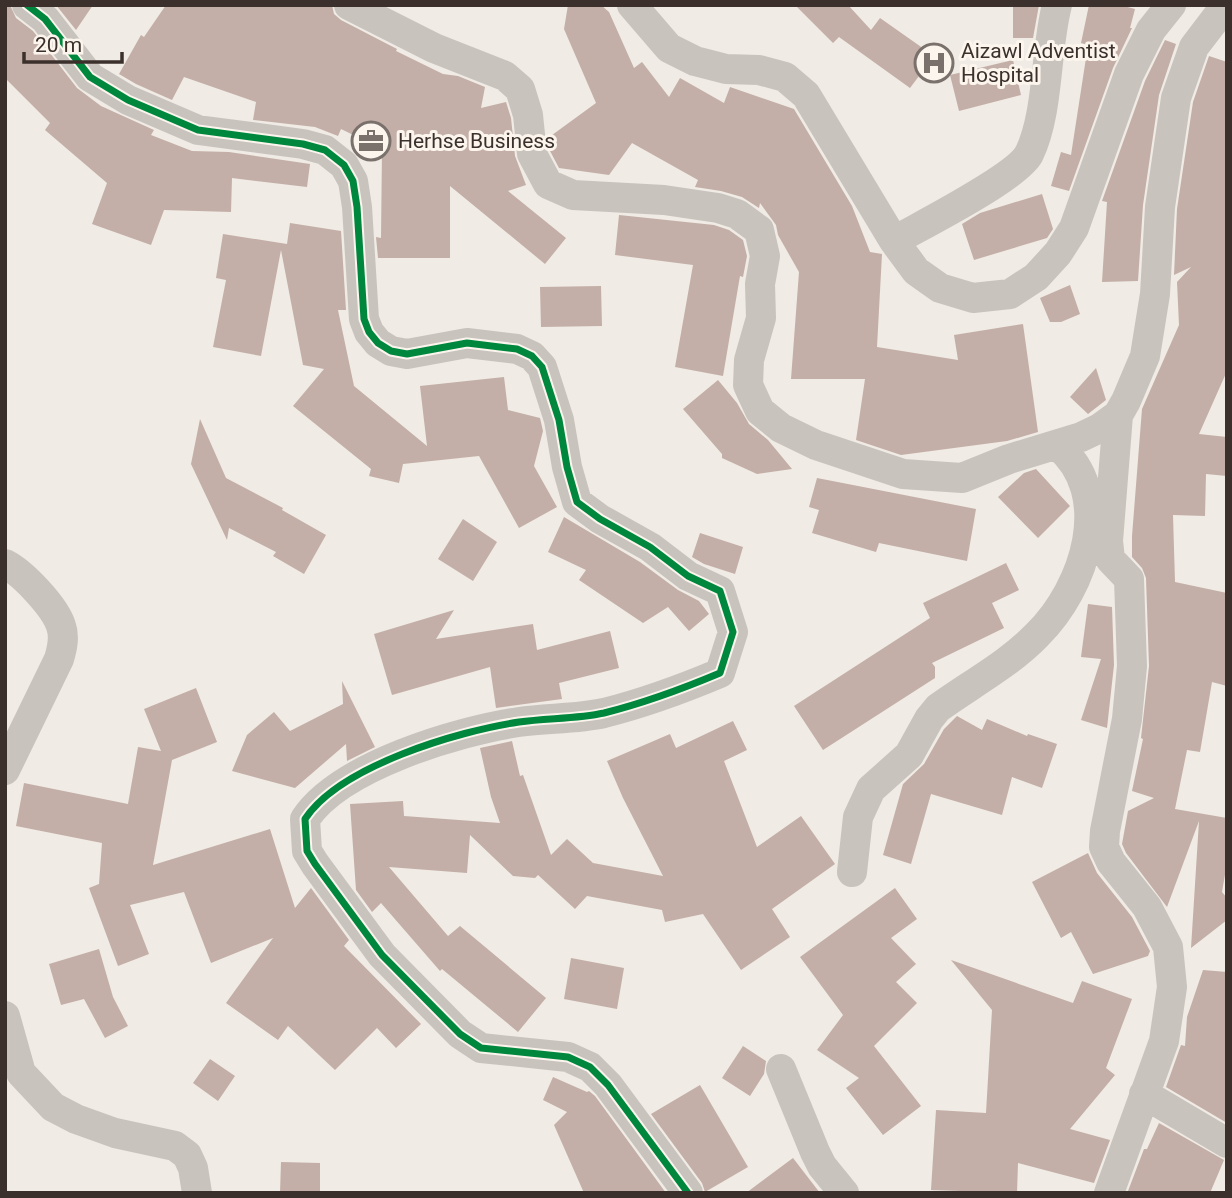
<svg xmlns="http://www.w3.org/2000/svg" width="1232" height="1198" font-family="Roboto,sans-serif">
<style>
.building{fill:#c3afa7}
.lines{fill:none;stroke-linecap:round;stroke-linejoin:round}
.minor{stroke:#c9c3be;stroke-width:30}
.cycleway-casing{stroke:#fbf5ee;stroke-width:11}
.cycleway{stroke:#00873e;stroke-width:7}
.labels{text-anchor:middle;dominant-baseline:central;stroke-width:6;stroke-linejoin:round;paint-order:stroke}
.poi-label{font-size:21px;fill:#3b302b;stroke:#fbf5ee;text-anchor:start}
</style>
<rect width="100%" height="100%" fill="#f0ebe5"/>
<path class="building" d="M5 5H10L16 18 33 31 77 88 101 106 154 130 151 135 192 151 229 152 310 164 307 187 232 178 231 212 164 210 151 245 92 224 107 183 45 130 50 123 5 78Z
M56 5H93L76 30Z
M166 5H332L334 14 341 20 397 49 396 51 443 74 458 76 485 87 481 108 506 102 511 118 515 156 526 185 508 191 566 238 545 264 450 186V258H378L376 237 381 238 382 149 341 129 338 136 315 127 253 120 256 102 184 77 172 100 136 84 119 74 141 35 144 37Z
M568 5H601L609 12 634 68 642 62 669 97 680 78 724 103 730 87 794 109 852 206 870 252 882 254 877 347 958 360 954 335 1023 324 1038 432 1007 441 901 455 856 440 865 379H791L799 272 778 235 776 225 760 203 759 208 742 197 721 191 695 187 698 180 632 143 609 175 559 168 549 149 548 138 596 103 564 29Z
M795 5H848L871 30 880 18 934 56 910 88 839 37 833 43Z
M1013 5H1039L1033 38H1013Z
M1089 5H1120L1135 9 1130 28H1132L1113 68 1069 191 1051 186 1061 152 1071 155 1088 45 1081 43Z
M1165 40 1176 44 1159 95 1143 205 1138 281 1102 282 1107 202 1102 201 1145 81Z
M1209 56 1227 62V371L1199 434 1227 437V476L1206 474 1205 516 1173 515 1175 582 1227 593V686L1212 682 1200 752 1187 750 1175 809 1227 818V863L1222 892 1227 898V920L1191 948 1199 821 1167 907 1126 853 1122 844 1128 811 1154 798 1132 791 1143 739 1141 738 1149 666 1146 578 1142 568 1132 557V536L1142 409 1179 325 1177 282 1191 267 1174 275 1177 209 1193 102Z
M1013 60 1021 95 959 111 950 75Z
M1042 194 1053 229 1047 238 974 260 962 224 980 213Z
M619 215 714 225 729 230 743 240 747 256 743 277 740 276 723 376 675 367 693 265 615 255Z
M290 223 341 231 346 310H338L354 386 427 446 420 386 504 377 508 410 540 418 543 431 534 466 557 507 519 528 479 456 403 464 399 483 369 476 371 469 293 406 324 369 303 365 281 250 261 356 213 347 226 280 216 278 223 234 287 244Z
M1070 285 1080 314 1061 322H1050L1040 298Z
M601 286 602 326 541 327 540 287Z
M1096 368 1106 400 1088 414 1070 397Z
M718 380 737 403 749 424 768 440 792 469 757 474 722 458V454L683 409Z
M200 419 226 478 283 508 282 510 326 535 304 574 273 556 276 552 229 528 227 540 191 464Z
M1036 469 1070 506 1038 538 998 497 1024 473Z
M817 478 976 509 967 561 879 543 876 552 812 533 819 510 809 507Z
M564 517 640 562 678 590 699 601 709 614 689 631 668 607 643 623 579 580 586 570 548 552Z
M463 519 497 542 473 581 438 559Z
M700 533 743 547 735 574 704 564 692 557Z
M1006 563 1019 590 992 603 1004 628 932 663 935 667V678L823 750 794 706 930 618 923 603Z
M1088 604 1112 607 1114 665 1107 728 1081 720 1101 659 1081 657Z
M454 610 436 639 533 624 537 650 610 631 619 668 559 683 562 699 496 708 490 667 392 695 374 634Z
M342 681 375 747 347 761 346 744 295 788 232 771 247 735 274 712 290 731 343 704Z
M196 688 217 742 172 760 153 865 270 829 295 908 311 888 349 940 344 946 421 1024 396 1048 377 1028 335 1070 288 1026 278 1040 226 1003 273 938 211 963 184 892 130 905 149 954 118 966 89 888 99 884 102 843 16 826 24 783 128 804 138 747 161 751 144 709Z
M957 716 982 730 987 719 1027 736 1028 734 1057 744 1042 788 1012 777 1002 815 931 794 911 864 883 855 903 784 924 764 944 729Z
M733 721 747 750 724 761 757 847 801 816 835 864 772 909 790 937 741 970 703 914 665 922 662 910 587 896 575 909 538 875 535 878 513 876 470 835 467 873 389 867 448 936 460 926 546 998 518 1032 442 969 440 971 381 903 372 912 356 890 350 804 403 801 404 816 500 823 491 797 480 748 512 741 520 776 523 775 551 855 567 839 593 863 663 876 623 798 607 761 670 734 676 748Z
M1088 853 1097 873 1132 917 1150 951 1148 956 1093 974 1071 932 1061 938 1032 882Z
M895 888 917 919 891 938 916 964 896 982 917 1003 874 1046 921 1106 883 1135 846 1088 859 1078 817 1050 843 1015 800 957Z
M99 949 113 997 128 1026 105 1038 84 999 61 1005 49 964Z
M571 958 624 968 617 1009 564 999Z
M951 960 1073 1003 1082 981 1132 999 1106 1068 1115 1075 1070 1129 1110 1140 1094 1183 1018 1163 1017 1193 931 1190 936 1110 986 1113 992 1010Z
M1203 970 1227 972V1123L1166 1087 1181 1045 1185 1046 1187 1017Z
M743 1046 766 1061 764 1074 750 1096 722 1078Z
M210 1059 235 1076 218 1101 193 1083Z
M553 1077 587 1092 589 1091 595 1096 666 1193H584L554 1125 567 1112 543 1100Z
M700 1085 748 1167 705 1192 702 1183 651 1114Z
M1159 1123 1224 1160 1210 1193 1128 1191 1144 1149H1147Z
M793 1158 820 1193H746Z
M281 1162 320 1163V1193H280Z"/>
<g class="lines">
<path class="minor" d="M27 5 45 19 90 77 128 100 198 130 303 144 325 150 344 165 353 181 357 207 364 319 369 332 378 343 391 351 407 354 467 343 517 349 532 356 542 367 559 420 567 467 577 502 600 519 650 547 688 576 720 591 733 632 720 673C682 689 644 703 604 713 577 719 547 718 519 722 458 731 340 766 305 819L307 851 315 864 382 955 460 1034 481 1048 568 1057 590 1067 608 1085 688 1193
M349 5 434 48 505 76 520 89 528 115 532 154 548 184 573 195 664 200 718 208 737 214 759 230 765 256 760 284 761 318 749 360 748 385 760 411 781 428 816 445 903 474 962 478 1009 459 1081 437 1100 428 1118 415 1126 401 1145 356 1155 294 1160 207 1176 98 1194 47 1226 5
M632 5 669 48 695 61 726 69 759 70 785 77 806 95 894 241 916 271 940 288 973 298 1010 294 1036 277 1058 253 1074 228 1129 74 1151 30 1171 5
M894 241C922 225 1016 178 1029 154 1049 113 1045 51 1057 5
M5 564C23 573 55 607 61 626 65 637 62 649 59 659L5 770
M852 872 858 817 871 789 909 755 929 719 938 708C971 684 1009 664 1037 635 1085 588 1116 494 1057 445
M5 1016 21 1073 53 1107 76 1119 115 1133 175 1146 187 1155 193 1168 197 1193
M781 1069 815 1152 822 1166 844 1193
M1144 1094 1227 1143
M1109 1193 1164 1041 1172 987 1168 947 1147 907 1111 862 1104 847 1105 831 1127 719 1132 666 1129 579 1110 559 1108 541 1118 415"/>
<defs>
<path id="cycleway" d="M27 5 45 19 90 77 128 100 198 130 303 144 325 150 344 165 353 181 357 207 364 319 369 332 378 343 391 351 407 354 467 343 517 349 532 356 542 367 559 420 567 467 577 502 600 519 650 547 688 576 720 591 733 632 720 673C682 689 644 703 604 713 577 719 547 718 519 722 458 731 340 766 305 819L307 851 315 864 382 955 460 1034 481 1048 568 1057 590 1067 608 1085 688 1193"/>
</defs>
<use href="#cycleway" class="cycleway-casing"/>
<use href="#cycleway" class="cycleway"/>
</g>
<defs>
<symbol id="hospital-ring" viewBox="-11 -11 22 22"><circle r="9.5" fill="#fbf5ee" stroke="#7a716c" stroke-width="1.5"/><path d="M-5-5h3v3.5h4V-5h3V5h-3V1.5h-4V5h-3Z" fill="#7a716c"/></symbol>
<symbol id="office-ring" viewBox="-11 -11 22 22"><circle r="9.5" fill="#fbf5ee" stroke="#7a716c" stroke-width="1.5"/><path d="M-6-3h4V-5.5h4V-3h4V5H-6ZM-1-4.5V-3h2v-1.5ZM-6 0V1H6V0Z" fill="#7a716c"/></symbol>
</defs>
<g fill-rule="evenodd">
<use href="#hospital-ring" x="912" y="41" width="44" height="44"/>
<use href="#office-ring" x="349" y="119" width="44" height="44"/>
</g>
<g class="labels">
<g class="poi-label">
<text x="961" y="51">Aizawl Adventist<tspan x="961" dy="24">Hospital</tspan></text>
<text x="398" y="141">Herhse Business</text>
</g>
</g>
<rect width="1232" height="1198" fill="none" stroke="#3b302b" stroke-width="14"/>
<path d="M24 52v10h98v-10" fill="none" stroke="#3b302b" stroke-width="3.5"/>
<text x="35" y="52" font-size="21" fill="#3b302b" stroke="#fbf5ee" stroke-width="5" paint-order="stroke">20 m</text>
</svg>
